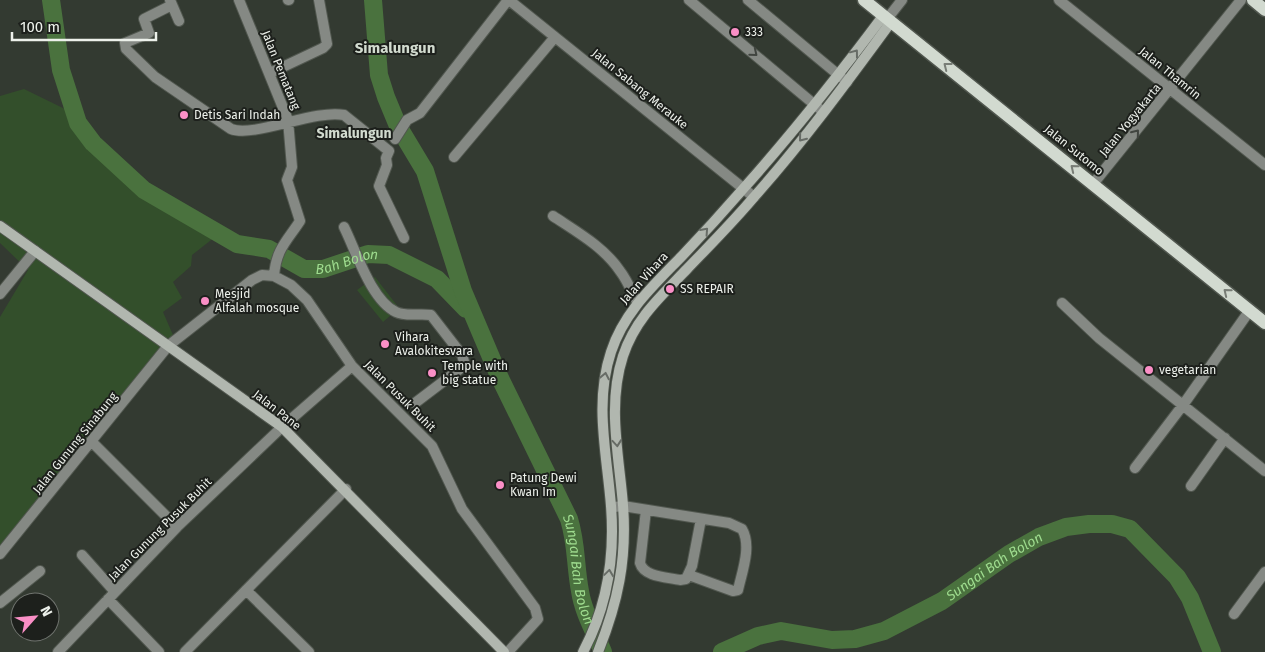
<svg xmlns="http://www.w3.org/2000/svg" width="1265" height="652" font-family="'Fira Sans',sans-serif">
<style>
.green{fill:#334f2b}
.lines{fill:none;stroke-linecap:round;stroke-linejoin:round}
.river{stroke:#4a723e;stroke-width:18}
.street-casing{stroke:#51574f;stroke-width:12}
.secondary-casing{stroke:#51574f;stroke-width:12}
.primary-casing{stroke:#51574f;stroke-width:15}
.street{stroke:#858984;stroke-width:10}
.secondary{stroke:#b1b7af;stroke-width:10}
.primary{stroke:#d2dad0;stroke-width:12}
.oneway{stroke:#414540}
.oneway2{stroke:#676c66}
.oneway3{stroke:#787d76}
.poi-dot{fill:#fa8fc6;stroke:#1d201c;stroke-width:2}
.labels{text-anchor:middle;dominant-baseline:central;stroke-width:4;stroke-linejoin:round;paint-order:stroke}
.poi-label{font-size:12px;fill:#edf1eb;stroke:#1d201c;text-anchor:start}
.street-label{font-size:12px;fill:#edf1eb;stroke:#1d201c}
.neighbourhood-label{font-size:14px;font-weight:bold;fill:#d2dbcf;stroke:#1d201c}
.water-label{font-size:14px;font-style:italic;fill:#9edb8e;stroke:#1d201c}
.quarter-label{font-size:15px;font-weight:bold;fill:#d2dbcf;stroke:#1d201c}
</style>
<rect width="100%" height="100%" fill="#333a31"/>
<path class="green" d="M24 89 67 110 91 149 137 190 215 237 192 255 191 266 173 282 182 298 163 312 173 335 0 546V317L28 270 0 243V96Z
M375 277 399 308 383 322 357 290Z"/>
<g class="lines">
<g class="river">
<path id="s1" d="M51 0 61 70 78 123 93 143 144 190 237 244 269 249 304 269H323L368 254 389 255 437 279 466 309"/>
<path id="s2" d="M373 0 379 75 386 97 398 126 425 171 463 291 499 376 569 519C577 545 575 565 580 591 583 612 595 633 603 652"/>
<path id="s3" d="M722 652 758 636 781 631 832 640 855 639 884 631 942 601 1009 554 1039 537 1066 527 1089 524H1112L1130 529 1177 577 1190 598 1212 652"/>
</g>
<defs>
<path id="street" d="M170 0 179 21
M239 0 288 120 292 167 287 180 300 221C287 241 276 249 274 276
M288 0H289
M509 0 754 197
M689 0 821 110
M748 0 847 82
M1059 0 1265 165
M172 5 144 19 149 33 125 43 126 49 155 77 231 129C254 138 315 109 344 115L389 151 386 158 387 165 379 186 404 238
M887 19 902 0
M270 73 323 48 327 44 319 0
M395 139 407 120 420 113 508 0
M454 157 555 37
M1093 184 1241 0
M553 216C577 232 604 247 620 271 627 280 632 292 637 302
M344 227C356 251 371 300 396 312 406 317 420 313 431 315L462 355 465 365 415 403
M0 294 35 251
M1062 303 1099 338 1265 471
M92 442 177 527
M1135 468 1183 405 1250 310
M1191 486 1225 438
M614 507 623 506 729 523 742 529C752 546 742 572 738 590L733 591 689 575
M646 510 640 563C644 577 667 577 680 580L686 579 692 566 701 519
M0 554 168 346 252 280 262 275 274 276 291 285 307 300 352 366 432 446 462 509 535 608 538 619 508 652
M82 555 115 592
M246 590 309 652
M108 599 159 652
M0 603 40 571
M1234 614 1265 572
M58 652 177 527 282 427 352 366
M185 652 346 489"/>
<path id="secondary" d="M0 226 282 427 504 652
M583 652C607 607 615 557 611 506 607 454 594 403 611 352 624 312 653 286 682 256 703 234 723 212 743 189 792 134 839 75 883 16
M598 652C618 602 627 560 623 505 619 455 607 405 623 356 635 319 661 296 687 269 710 245 733 222 754 197 803 142 847 82 891 22"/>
<path id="primary" d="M864 0 1265 323
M1253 0 1265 10"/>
</defs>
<use href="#street" class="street-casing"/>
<use href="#secondary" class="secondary-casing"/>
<use href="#primary" class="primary-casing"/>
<use href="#street" class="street"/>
<use href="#secondary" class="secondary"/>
<use href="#primary" class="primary"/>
</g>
<defs><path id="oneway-chevron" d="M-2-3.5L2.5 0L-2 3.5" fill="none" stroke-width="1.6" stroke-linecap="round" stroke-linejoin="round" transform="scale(1.25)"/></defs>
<g class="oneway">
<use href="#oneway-chevron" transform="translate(754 53) rotate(39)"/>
<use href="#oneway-chevron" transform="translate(1136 133) rotate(-51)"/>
</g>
<g class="oneway2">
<use href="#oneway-chevron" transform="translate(855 53) rotate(-53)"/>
<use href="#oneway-chevron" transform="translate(802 138) rotate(129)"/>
<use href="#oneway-chevron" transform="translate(705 231) rotate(-48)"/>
<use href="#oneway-chevron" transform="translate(605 376) rotate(-79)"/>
<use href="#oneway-chevron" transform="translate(617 443) rotate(85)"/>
<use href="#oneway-chevron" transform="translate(609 573) rotate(-82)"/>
</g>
<g class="oneway3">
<use href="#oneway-chevron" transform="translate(947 66) rotate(-142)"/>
<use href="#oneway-chevron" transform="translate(1074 168) rotate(-141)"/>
<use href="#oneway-chevron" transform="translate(1227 292) rotate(-141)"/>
</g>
<g class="poi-dot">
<circle cx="735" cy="32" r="5"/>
<circle cx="184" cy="115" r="5"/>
<circle cx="670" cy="289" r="5"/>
<circle cx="205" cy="301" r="5"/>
<circle cx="385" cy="344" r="5"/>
<circle cx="1149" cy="370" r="5"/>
<circle cx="432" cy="373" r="5"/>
<circle cx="500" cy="485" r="5"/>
</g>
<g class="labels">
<g class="poi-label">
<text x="745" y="32">333</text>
<text x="194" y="115">Detis Sari Indah</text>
<text x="680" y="289">SS REPAIR</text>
<text x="215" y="294">Mesjid<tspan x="215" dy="14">Alfalah mosque</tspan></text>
<text x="395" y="337">Vihara<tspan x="395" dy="14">Avalokitesvara</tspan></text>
<text x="442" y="366">Temple with<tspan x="442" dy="14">big statue</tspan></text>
<text x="1159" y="370">vegetarian</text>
<text x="510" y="478">Patung Dewi<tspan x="510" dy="14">Kwan Im</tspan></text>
</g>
<g class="street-label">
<text transform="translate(281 70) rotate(68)">Jalan Pematang</text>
<text transform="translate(1170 73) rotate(39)">Jalan Thamrin</text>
<text transform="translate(640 89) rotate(39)">Jalan Sabang Merauke</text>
<text transform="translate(1130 120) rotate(-51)">Jalan Yogyakarta</text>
<text transform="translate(1074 150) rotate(39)">Jalan Sutomo</text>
<text transform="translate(644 278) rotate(-48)">Jalan Vihara</text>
<text transform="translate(400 396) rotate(45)">Jalan Pusuk Buhit</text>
<text transform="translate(277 410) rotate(38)">Jalan Pane</text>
<text transform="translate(75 443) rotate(-51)">Jalan Gunung Sinabung</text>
<text transform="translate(160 529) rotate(-45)">Jalan Gunung Pusuk Buhit</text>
</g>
<g class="neighbourhood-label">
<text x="354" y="133">Simalungun</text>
</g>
<g class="water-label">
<text stroke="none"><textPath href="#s1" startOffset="445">Bah Bolon</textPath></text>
<text stroke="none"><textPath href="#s3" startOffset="296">Sungai Bah Bolon</textPath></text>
<text stroke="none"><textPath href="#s2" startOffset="611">Sungai Bah Bolon</textPath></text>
</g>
<g class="quarter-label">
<text x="395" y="48">Simalungun</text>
</g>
</g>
<g transform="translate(35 617) rotate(63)"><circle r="24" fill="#1d201c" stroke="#70746f"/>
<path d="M0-4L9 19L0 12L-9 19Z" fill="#fa8fc6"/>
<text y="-8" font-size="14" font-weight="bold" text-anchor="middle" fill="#edf1eb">N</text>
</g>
<path d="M12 32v8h144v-8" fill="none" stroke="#edf1eb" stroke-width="2.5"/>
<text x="20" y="32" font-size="15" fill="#edf1eb" stroke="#1d201c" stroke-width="4" paint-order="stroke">100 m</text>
</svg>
